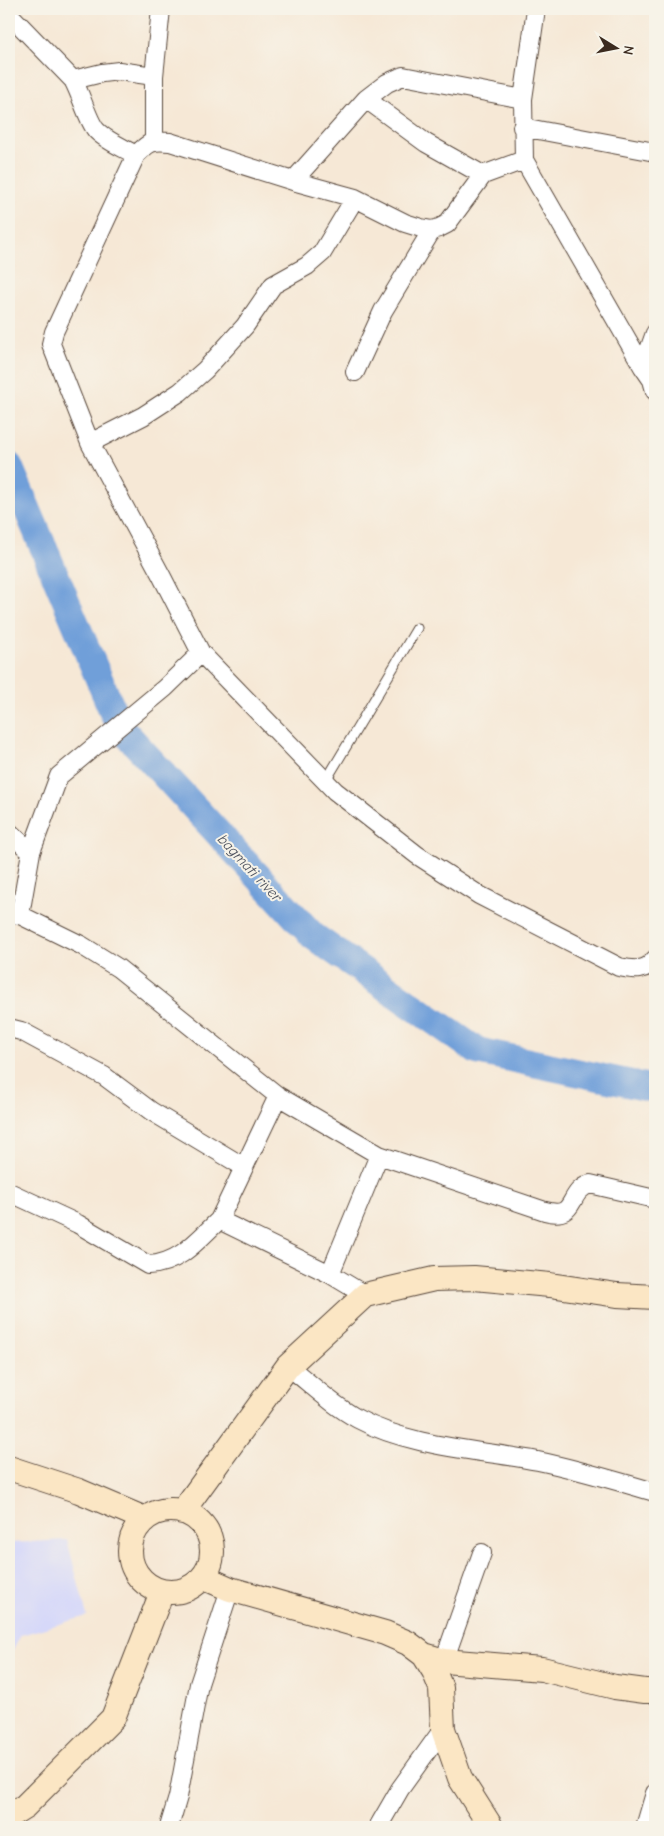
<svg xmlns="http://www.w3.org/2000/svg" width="664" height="1836" font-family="'Comic Neue',sans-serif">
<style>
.built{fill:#d6d8f9}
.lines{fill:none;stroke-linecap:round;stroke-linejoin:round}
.river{stroke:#709fd9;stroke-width:28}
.lane-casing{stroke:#57463a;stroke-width:11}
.street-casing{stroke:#57463a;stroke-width:20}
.secondary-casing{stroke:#57463a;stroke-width:26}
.lane{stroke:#fff;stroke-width:9}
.street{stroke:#fff;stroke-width:18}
.secondary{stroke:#fbe6c4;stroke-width:24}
.labels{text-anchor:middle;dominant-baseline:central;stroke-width:4;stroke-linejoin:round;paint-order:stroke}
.water-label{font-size:15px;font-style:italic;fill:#4e535f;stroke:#f7f3e8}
</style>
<rect width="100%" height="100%" fill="#f7f3e8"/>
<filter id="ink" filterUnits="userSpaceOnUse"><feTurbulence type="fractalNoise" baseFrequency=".02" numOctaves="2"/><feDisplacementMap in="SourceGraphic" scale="10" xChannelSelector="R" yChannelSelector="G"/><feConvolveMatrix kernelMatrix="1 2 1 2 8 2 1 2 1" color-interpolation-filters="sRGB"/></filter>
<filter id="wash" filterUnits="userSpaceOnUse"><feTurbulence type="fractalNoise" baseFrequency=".0096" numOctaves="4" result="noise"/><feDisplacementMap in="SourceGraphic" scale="20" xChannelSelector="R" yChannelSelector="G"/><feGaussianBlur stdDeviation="1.12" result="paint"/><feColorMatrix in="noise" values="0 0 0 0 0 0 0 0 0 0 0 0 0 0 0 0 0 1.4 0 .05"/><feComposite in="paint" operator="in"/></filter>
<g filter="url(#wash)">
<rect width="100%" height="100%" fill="#f6e8d6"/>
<path class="built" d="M67 1540 87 1616 21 1635 9 1658V1543Z"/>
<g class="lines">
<path class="river" d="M9 466 119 726 313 936 477 1051 655 1089"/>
</g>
</g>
<g filter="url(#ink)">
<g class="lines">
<defs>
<path id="lane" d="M325 782 417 628"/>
<path id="street" d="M536 9 523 99 524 160 643 367 652 380 655 391
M9 14 73 80C81 94 88 121 96 130 106 141 124 148 136 155
M73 80 102 73 119 71 154 76
M366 99 387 83 403 76 523 99
M522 127 655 152
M154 141V76L161 9
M293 181 366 99 426 143 483 175
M643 367 655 333
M355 372 383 311 432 230
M90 443 143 416 180 392 205 370 245 326 273 285 307 266 322 253 355 198
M201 653 161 575 90 443 51 344 54 332 136 155C149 142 152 140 170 142L293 181 355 198 405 223 421 228 432 230 439 228 447 224 483 175 524 160
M9 832 31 852
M9 914 20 915 81 945 118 968 278 1096 219 1220
M20 915 31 852 59 776 165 688 201 653 335 791 417 855 479 895 619 967C633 970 646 972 655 959
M9 1028 21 1031 104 1076 151 1111 244 1167
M278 1096 379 1155 545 1211C578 1220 566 1192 590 1184L655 1199
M9 1192 78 1224 148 1265C179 1264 198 1240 219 1220L330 1274 365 1295
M330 1274 379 1155
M288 1366C311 1384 332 1405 358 1419 410 1447 480 1450 538 1461 577 1469 616 1481 655 1492
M444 1661 482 1553
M169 1827 178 1797 199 1684 230 1589
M378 1827 400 1789 443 1729
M645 1827 655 1793"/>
<path id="secondary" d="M9 1468 79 1491 145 1519
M130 1551a41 41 0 1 1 82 0a41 41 0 1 1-82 0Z
M182 1512 288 1366 365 1295 434 1279 474 1278 550 1285 617 1295 655 1297
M203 1577 230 1589 385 1633 408 1643 424 1655 434 1671 441 1688 443 1729 460 1778 491 1827
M424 1655 444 1661 542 1669 615 1687 645 1691H655
M9 1816 25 1806 113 1718 162 1592"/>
</defs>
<use href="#lane" class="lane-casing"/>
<use href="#street" class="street-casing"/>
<use href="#secondary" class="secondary-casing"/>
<use href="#lane" class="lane"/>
<use href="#street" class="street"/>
<use href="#secondary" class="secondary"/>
</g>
</g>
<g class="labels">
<g class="water-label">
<text transform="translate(250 868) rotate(47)">bagmati river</text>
</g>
</g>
<rect width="664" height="1836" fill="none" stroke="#f7f3e8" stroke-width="30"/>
<g transform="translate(616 48) rotate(100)" stroke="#f7f3e8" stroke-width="4" paint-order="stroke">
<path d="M0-4L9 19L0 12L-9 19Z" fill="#3b2a1e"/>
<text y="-8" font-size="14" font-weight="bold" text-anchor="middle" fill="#3b2a1e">N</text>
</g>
</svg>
